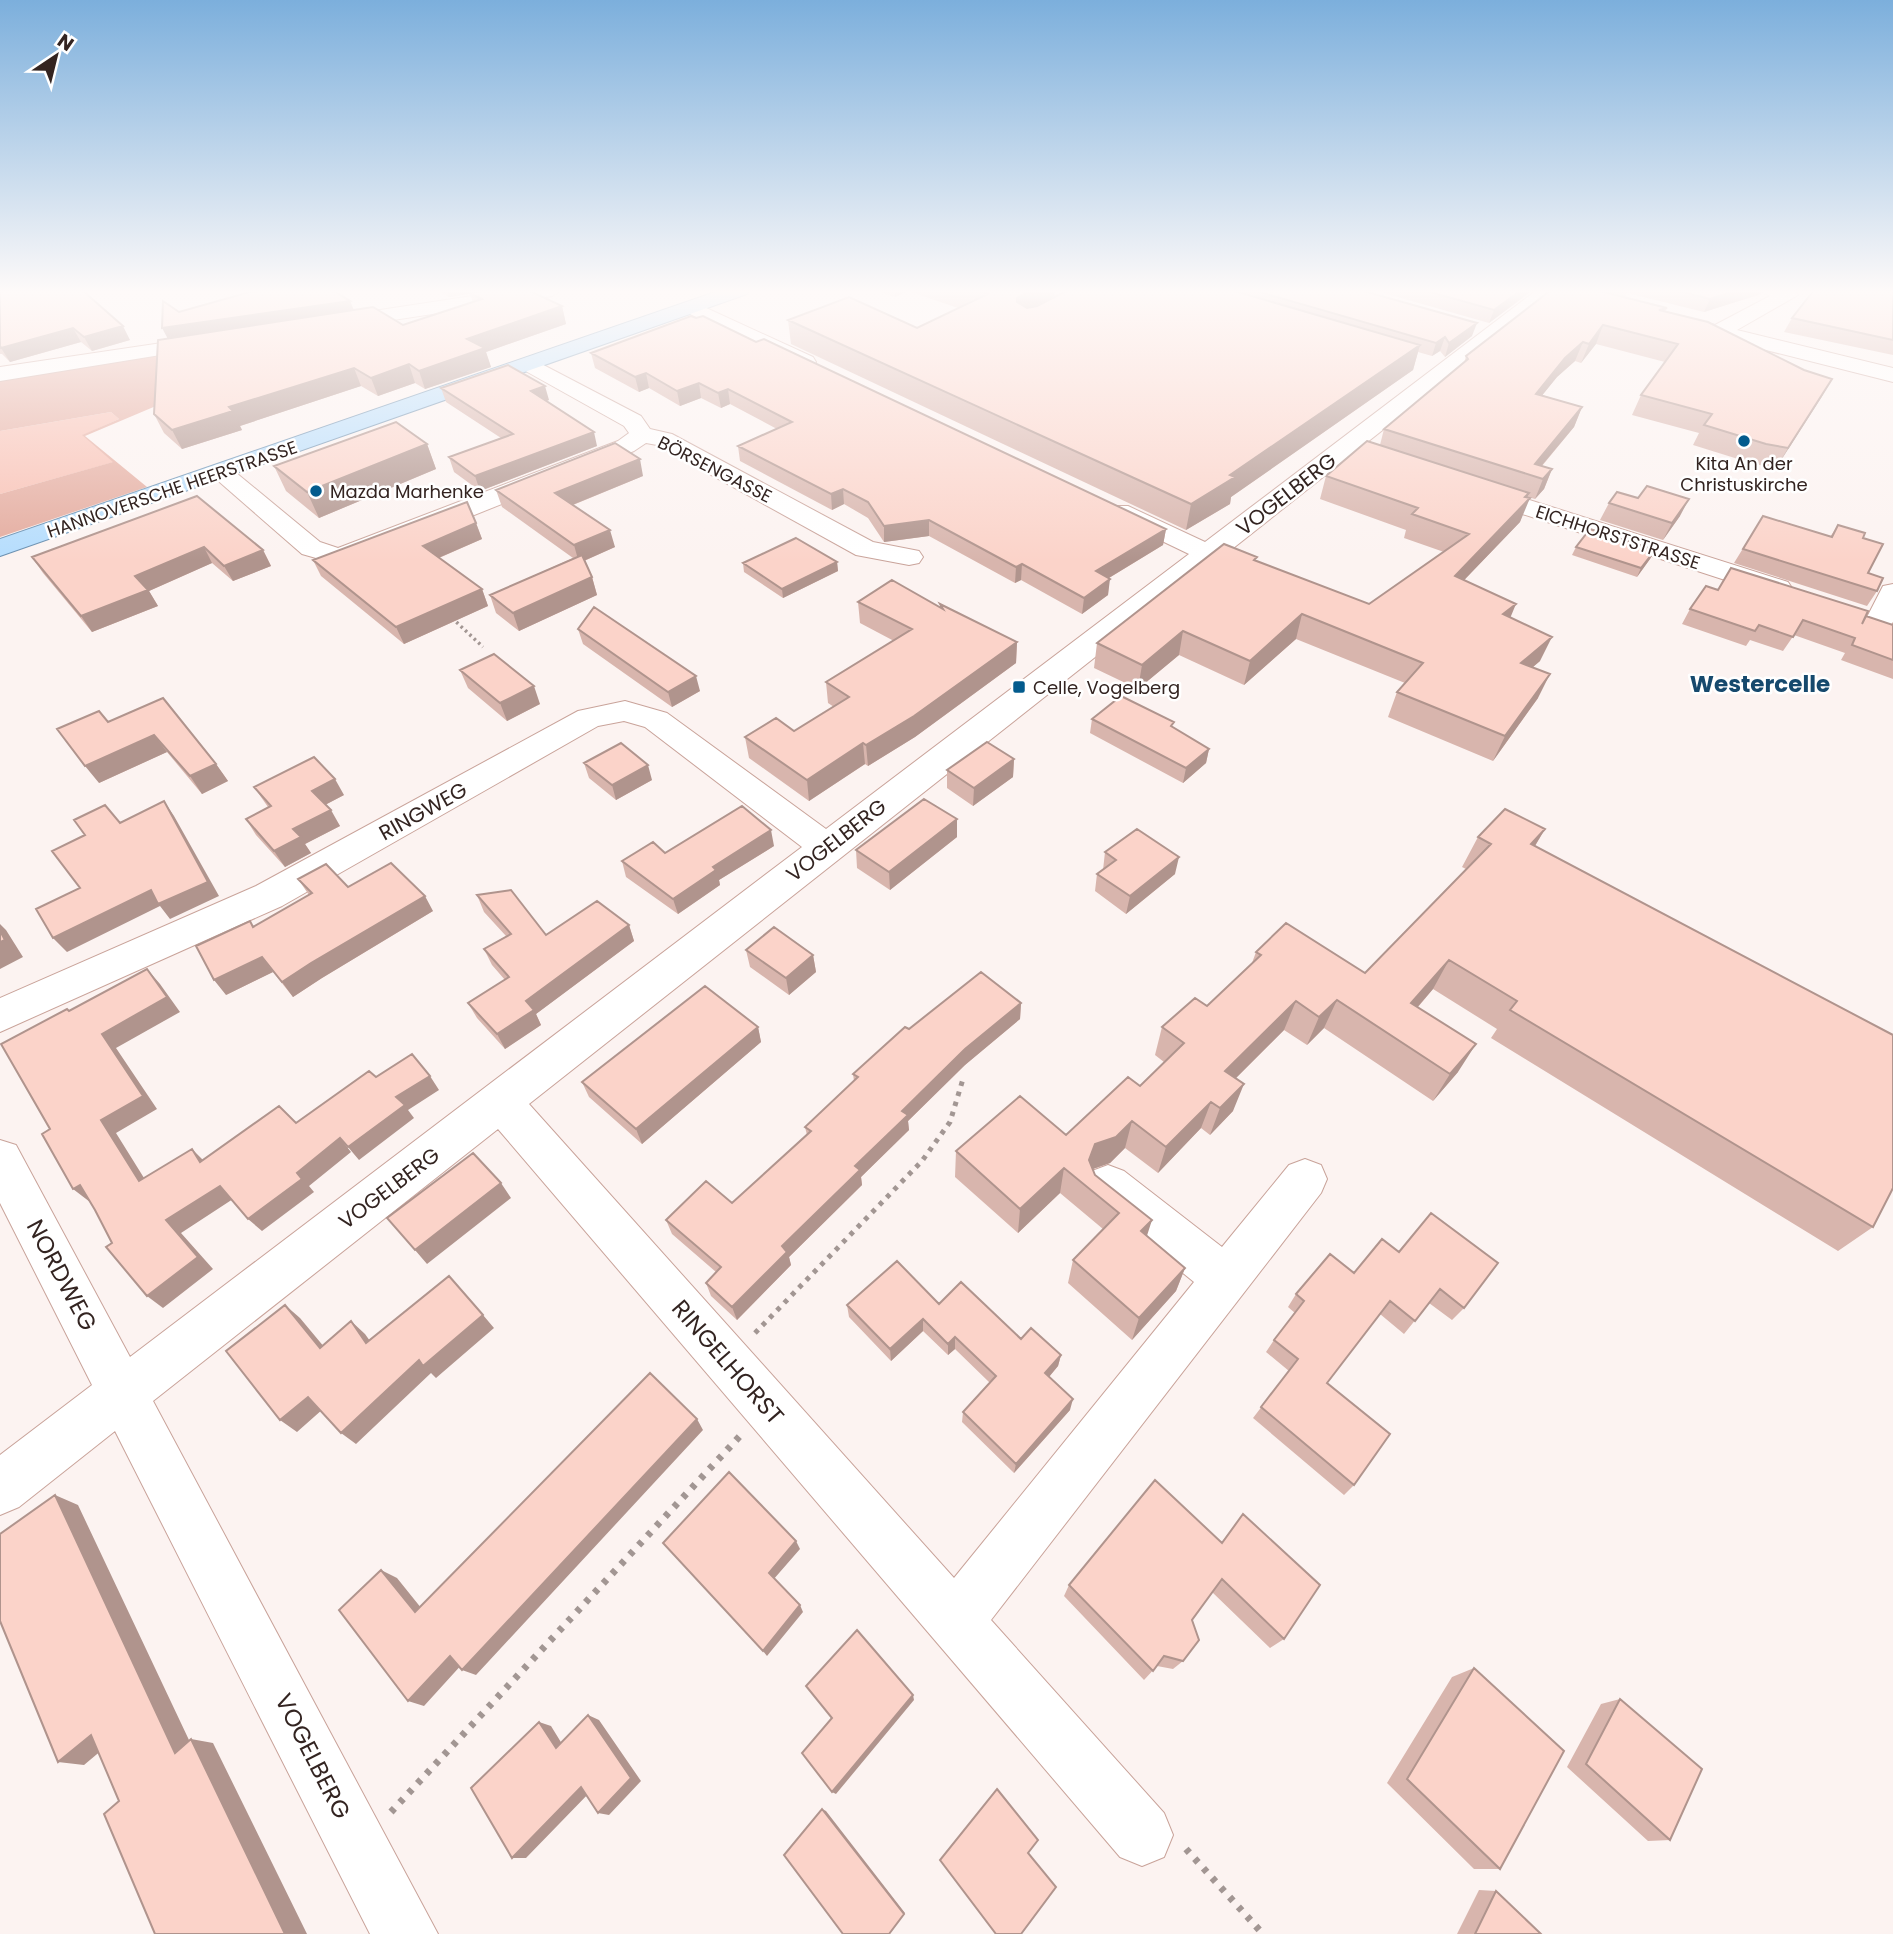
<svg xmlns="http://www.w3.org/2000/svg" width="1893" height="1934" font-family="Poppins,sans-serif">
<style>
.green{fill:#f8bfb2}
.forest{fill:#e4ab9e}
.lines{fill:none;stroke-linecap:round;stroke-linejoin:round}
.minor-casing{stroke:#c9a39a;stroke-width:2}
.major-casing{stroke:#688eaf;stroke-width:2}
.path-far2{stroke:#a29693;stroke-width:3.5;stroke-dasharray:2.5 3.5;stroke-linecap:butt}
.path-far1{stroke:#a29693;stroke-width:5;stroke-dasharray:4.5 6;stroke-linecap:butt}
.path{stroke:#a29693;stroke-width:7;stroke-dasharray:5 8;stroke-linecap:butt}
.minor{fill:#fff;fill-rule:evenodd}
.major{fill:#b5ddfd;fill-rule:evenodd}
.wall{fill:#d8b5ad}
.shaded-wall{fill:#b0948d}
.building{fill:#fbd3c9;stroke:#b0948d;stroke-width:2}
.poi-dot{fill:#035b8d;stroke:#fff;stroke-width:2.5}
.labels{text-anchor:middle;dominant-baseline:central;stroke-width:5;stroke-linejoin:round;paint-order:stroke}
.far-poi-label{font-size:18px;fill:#332421;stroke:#fff;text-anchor:start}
.far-street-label{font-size:18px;fill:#332421;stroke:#fff}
.street-label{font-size:21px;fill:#332421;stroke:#fff}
.far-district-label{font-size:23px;font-weight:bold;fill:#16496d;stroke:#fff}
.near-street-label{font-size:24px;fill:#332421;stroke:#fff}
</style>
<rect width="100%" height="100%" fill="#fcf3f1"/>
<path class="green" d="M111 412 119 419 83 435 114 462 0 494V431Z"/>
<path class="forest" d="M157 356 163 403 85 436 147 487 0 537V494L113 462 82 435 119 419 111 412 0 431V380Z"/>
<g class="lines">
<defs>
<path id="minor" d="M512 290H562L552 296 334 329 324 323 334 317Z
M1537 290H1560L529 1104 954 1578 1194 1282 1092 1199 1086 1185 1092 1171 1108 1165 1124 1171 1222 1247 1289 1165 1305 1159 1321 1165 1327 1179 1321 1193 991 1620 1164 1813 1173 1835 1164 1857 1142 1866 1120 1857 498 1129 153 1401 438 1934H370L115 1431 19 1507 0 1515V1455L92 1385 0 1203V1140L16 1145 130 1357 802 847 645 727 624 721 598 726 282 906 0 1032V998L256 886 578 711 625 701 667 713 826 829 1189 554 1110 516 1106 511 1110 506H1128L1205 542Z
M1760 290H1792L1798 295 1737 330 1893 368V382L1710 336 1681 328 1678 324 1688 318 1715 325 1770 296Z
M691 301 813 357 816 362 813 367H797L684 311 681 307Z
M209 336 220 342 216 346 0 381V367Z
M530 358 641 416 650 429 672 434 873 542 919 551 923 557 919 563 909 565 856 555 657 445 646 443 634 451 377 554 337 564 302 554 208 472 211 467H229L320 542 338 548 618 441 629 433 624 426 522 369 519 364Z
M1476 483 1788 582 1792 588 1788 594 1778 596 1768 594 1467 496 1463 491 1467 486Z
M1893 584V622L1889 627 1879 630 1869 627 1865 621 1883 586Z"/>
<path id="major" d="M721 290H750L747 294 0 556V539Z"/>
</defs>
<use href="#minor" class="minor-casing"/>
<use href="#major" class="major-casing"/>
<path class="path-far2" d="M452 618 483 647"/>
<path class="path-far1" d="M755 1333 922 1161 950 1122 963 1079"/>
<path class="path" d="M391 1812 740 1436
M1186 1849 1263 1934"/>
<use href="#minor" class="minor"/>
<use href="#major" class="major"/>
</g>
<path class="wall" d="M0 290 130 340 92 351 81 342 10 362 2 354H0Z
M436 290H528L562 306 566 324 486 352 491 367 425 389 415 383 378 396 361 386 240 426 242 430 182 449 164 433 154 414 167 338 179 312 350 301 354 310 403 325 473 302 470 294 449 297Z
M874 290H1055L1054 297 1068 290H1360L1472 336 1445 357 1440 351 1432 356 1418 352 1413 370 1231 497 1230 504 1186 530 791 344 788 320 917 328 958 308 908 291 895 297Z
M1373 290H1533L1489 323Z
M1551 290H1763L1761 294 1704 312 1627 293 1625 297 1667 308 1665 312 1804 370 1832 379 1776 468 1754 464 1693 445 1699 433 1632 415 1641 395 1665 362 1596 344 1581 363 1575 361 1557 377 1542 395 1582 407 1574 427 1542 466 1552 469 1544 489 1535 499 1528 497 1520 522 1464 580 1510 618 1540 661 1533 667 1538 698 1493 761 1388 717 1397 692 1405 683 1296 639 1244 685 1179 655 1138 689 1094 668 1097 643 1256 561 1369 604 1444 552 1404 538 1406 530 1320 499 1326 476 1380 445 1384 429 1464 363 1466 356Z
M1893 290V355L1784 332 1792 318Z
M756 342 1166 529 1163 545 1109 578 1108 595 1082 614 1021 580 1015 583 929 536 884 542 868 518 844 504 832 510 740 461 738 446 777 429 730 404 721 408 701 398 680 406 649 388 639 392 595 368 591 353Z
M441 388 549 400 546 401 597 446 480 491 454 472 449 457 501 438 446 402Z
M427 444 436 469 319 518 286 491 274 466Z
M643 476 573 505 615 547 584 561 592 577 597 595 519 631 496 613 490 595 573 558 502 507 496 490Z
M197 496 263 550 271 566 233 581 212 563 149 591 158 606 92 632 43 573 32 557Z
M1609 503 1680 516 1663 540 1600 520Z
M1763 516 1830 537 1838 525 1868 573 1877 591 1867 606 1734 563Z
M476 523 482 539 439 558 482 589 488 606 404 644 321 576 313 560Z
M1576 547 1655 550 1650 559 1637 577 1572 555Z
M837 562 838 571 783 598 744 572 743 563Z
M1718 590 1866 617 1893 625V679L1841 660 1845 653 1794 635 1783 651 1750 640 1746 646 1682 624 1690 609Z
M858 602 940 607V604L1017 642 1016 663 915 737 868 766 865 764 809 801 749 758 745 737 794 731 834 707 828 703 826 682 894 641 860 623Z
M578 629 700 691 672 707 583 644Z
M460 670 540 704 507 721 468 688Z
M163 698 216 764 228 781 202 794 167 752 99 783 108 722Z
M1092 719 1173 727 1209 749 1206 763 1183 783 1090 733Z
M1014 759 1013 777 973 806 947 788V770Z
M584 763 652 780 616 800 589 778Z
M254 787 344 795 325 805 340 826 305 844 311 853 285 867 256 835 246 819 268 807Z
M957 819V837L890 890 857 868 856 850Z
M1545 829 1535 846 1873 1227 1838 1251 1491 1038 1497 1029 1433 989 1418 1007 1458 1072 1433 1101 1324 1028 1307 1045 1284 1030 1236 1078 1233 1111 1210 1135 1201 1128 1158 1173 1125 1148 1110 1163 1093 1169 1095 1175 1147 1236 1185 1268 1176 1291 1132 1340 1068 1283 1073 1260 1103 1229 1060 1193 1018 1233 955 1177 956 1151 1066 1135 1140 1086 1164 1062 1155 1055 1162 1027 1207 1006 1252 963 1256 952 1365 973 1466 869 1462 867 1478 837Z
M774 846 719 880 720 885 678 914 626 877 622 861 665 853Z
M1105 852 1175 874 1126 914 1095 891 1097 874 1103 870Z
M298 879 348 887 433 911 322 978 293 997 273 972 226 995 254 927 309 895Z
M477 895 546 935 629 925 634 941 536 1014 541 1025 505 1049 477 1018 468 1003 505 980 492 965 484 949 506 936 484 912Z
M746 950 813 955 816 972 789 995 750 967Z
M1021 1003 1020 1019 965 1065 908 1121 909 1130 861 1177 862 1185 789 1257 791 1265 737 1320 711 1296 706 1283 716 1272 672 1234 666 1220 732 1203 807 1135 805 1127 854 1081 853 1074 909 1029Z
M758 1027 761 1042 642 1144 589 1097 582 1082Z
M1382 1239 1464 1308 1452 1320 1429 1303 1404 1334 1380 1314 1327 1383 1354 1485 1344 1495 1253 1418 1289 1371 1266 1352 1274 1340 1295 1313 1288 1307 1296 1294 1354 1273Z
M939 1304 1021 1339 1061 1355 1058 1366 1049 1377 1070 1410 1014 1473 962 1422 963 1412 990 1383 955 1349 948 1355 923 1331 891 1361 849 1317 847 1305Z
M1243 1514 1284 1639 1270 1648 1212 1592 1192 1620 1183 1661 1173 1669 1157 1666 1144 1680 1064 1596 1069 1585 1221 1543Z
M1474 1668 1500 1869H1474L1387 1783 1452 1677Z
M1620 1699 1670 1840 1648 1841 1567 1767 1601 1704Z
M1479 1890 1496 1891 1541 1934H1457Z"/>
<path class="shaded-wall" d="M447 290H494L449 297Z
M895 290H908V291L895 297Z
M1030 290H1055L1054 299 1016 322 1017 298Z
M1521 290H1533L1489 323 1494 310Z
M1737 290H1763L1761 294 1704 312 1710 299Z
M350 301 354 311 168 339 162 328Z
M562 306 566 324 486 352 491 367 425 389 419 371 467 339Z
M1477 323 1472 336 1445 357 1449 343Z
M1603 325 1596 344 1581 363 1589 344Z
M123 326 130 340 92 351 84 337Z
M73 328 81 342 10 362 1 348Z
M1445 337 1440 351 1432 356 1436 343Z
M1583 342 1575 361 1557 377 1528 413 1536 394 1565 358Z
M1420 345 1413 370 1231 497 1230 504 1186 530 1191 504 1230 475Z
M409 364 415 383 378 396 371 378Z
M354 368 361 386 240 426 242 430 182 449 172 430 229 407Z
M646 373 649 388 639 392 635 377Z
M1832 379 1821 398 1776 468 1788 448Z
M699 383 701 398 680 406 677 391Z
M545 386 549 400 535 405 531 391Z
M728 389 730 404 721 408 718 393Z
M1582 407 1574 427 1533 476 1535 464Z
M594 432 597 446 480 491 475 476Z
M427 444 436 469 319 518 307 492Z
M640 459 643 476 560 510 555 493Z
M1552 469 1544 489 1535 499 1543 479Z
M843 489 844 504 832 510 831 494Z
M1529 493 1524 505 1530 498 1520 522 1445 600 1455 576Z
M1689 499 1680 516 1663 540 1672 523Z
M929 520V536L884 542V526Z
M476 523 482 539 429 562 423 546Z
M1166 529 1163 545 1094 587 1096 571Z
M610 530 615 547 579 563 574 545Z
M204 547 212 563 149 591 158 606 92 632 81 616 135 576Z
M263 550 271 566 233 581 224 566Z
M1655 550 1650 559 1637 577 1641 568Z
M837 562 838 571 783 598 782 589Z
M1022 564 1021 580 1015 583 1016 567Z
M592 577 597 595 519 631 513 613Z
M1110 579 1108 595 1082 614 1084 598Z
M482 589 488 606 404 644 396 627Z
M1516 604 1506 628 1503 614Z
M1302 614 1296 639 1244 685 1250 661Z
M1183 631 1179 655 1138 689 1142 665Z
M1552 637 1540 661 1509 687 1521 663Z
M1017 642 1016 663 915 737 868 766 866 745Z
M1550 674 1538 698 1493 761 1505 736Z
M696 676 700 691 672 707 668 692Z
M534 686 540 704 507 721 500 703Z
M154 735 167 752 99 783 85 766Z
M863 743 865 764 809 801 807 780Z
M1209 749 1206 763 1183 783 1186 768Z
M1014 759 1013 777 973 806 974 788Z
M216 764 228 781 202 794 190 776Z
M648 765 652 780 616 800 612 785Z
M335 779 344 795 321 807 312 791Z
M164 801 174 816 219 896 170 919 160 906 67 952 53 938Z
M331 810 340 826 305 844 311 853 285 867 274 851 293 829Z
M957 819V837L890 890 889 872Z
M1545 829 1527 859 1531 844Z
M771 830 774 846 719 880 720 885 678 914 673 899 713 867Z
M1179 857 1175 874 1126 914 1130 896Z
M425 896 433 911 322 978 293 997 282 982 311 963Z
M0 924 6 930 23 957 0 969Z
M629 925 634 941 536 1014 541 1025 505 1049 497 1034 526 1001Z
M813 955 816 972 789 995 786 978Z
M262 957 273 972 226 995 214 980Z
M1449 960 1433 989 1396 1032 1411 1003Z
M147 969 160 984 180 1012 116 1048 157 1109 116 1133 154 1194 139 1181 101 1120 102 1034Z
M1337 1000 1324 1028 1307 1045 1319 1017Z
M1296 1001 1284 1030 1216 1098 1225 1071Z
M1021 1003 1020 1019 965 1065 908 1121 909 1130 861 1177 862 1185 789 1257 791 1265 737 1320 732 1307 782 1246 902 1111 965 1049Z
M758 1027 761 1042 642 1144 636 1129Z
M1476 1044 1458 1072 1433 1101 1450 1074Z
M430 1076 439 1090 408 1110 414 1118 359 1160 348 1147 396 1097Z
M1244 1084 1233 1111 1210 1135 1220 1108Z
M1211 1102 1201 1128 1158 1173 1166 1147Z
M1132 1121 1125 1148 1110 1163 1090 1170 1084 1186 1089 1160 1095 1144Z
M340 1138 351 1152 309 1186 314 1192 262 1231 248 1219 297 1173Z
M192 1149 205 1162H200Z
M1064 1168 1060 1193 1018 1233 1020 1209Z
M501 1183 511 1198 427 1264 415 1250Z
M80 1185 90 1202 73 1189Z
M220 1186 233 1199 181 1233 213 1269 163 1308 147 1296 166 1220Z
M1152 1220 1144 1245 1141 1231Z
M1185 1268 1176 1291 1132 1340 1139 1318Z
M285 1305 300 1318 335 1360 320 1348Z
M483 1315 494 1328 436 1378 431 1373 356 1444 341 1433 419 1360Z
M923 1319V1331L891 1361 890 1349Z
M351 1321 365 1334 380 1355 366 1343Z
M955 1337V1349L948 1355V1344Z
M1061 1355 1058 1366 1043 1384 1045 1373Z
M308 1397 323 1409 297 1432 280 1420Z
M1073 1399 1070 1410 1014 1473 1016 1464Z
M697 1419 703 1430 476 1675 462 1670Z
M55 1495 78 1505 197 1757 175 1753Z
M796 1541 800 1549 773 1580 769 1573Z
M381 1570 397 1578 430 1619 415 1612Z
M800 1605 803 1612 767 1656 763 1651Z
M450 1656 464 1662 424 1706 408 1701Z
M913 1695 914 1700 836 1794 832 1792Z
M588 1715 599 1720 641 1781 609 1815 598 1813Z
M539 1722 551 1726 567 1752 556 1748Z
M91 1735 115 1739 84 1765 58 1762Z
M191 1739 213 1743 307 1934H285Z
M581 1787 592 1790 526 1858H512Z
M822 1809 826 1811 905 1913 889 1934Z"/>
<path class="building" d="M0 290H82L123 326 84 337 73 328 1 348 0 346Z
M257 290H332L350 301 162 328 163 301 179 312Z
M488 290H528L562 306 467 339 485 348 419 371 409 364 371 378 354 368 229 407 233 411 172 430 154 414 158 340 373 307 403 325 482 299 470 293Z
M977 290H1030L1017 298V302L1027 308 1037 306 1068 290H1231L1420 345 1230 475 1235 477 1191 504 788 320 849 297 917 328 988 294Z
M1253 290H1360L1477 323 1449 343 1445 337 1436 343Z
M1423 290H1521L1494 310Z
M1551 290H1596L1667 308 1659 310 1708 322 1804 370 1832 379 1788 448 1766 444 1704 425 1712 414 1641 395 1678 344 1603 325 1589 344 1583 342 1565 358 1536 394 1582 407 1535 464 1552 469 1543 479 1384 429 1468 359 1466 356Z
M1675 290H1737L1710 299Z
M1814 290H1893V340L1792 318Z
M691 316 696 318 703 316 756 342 764 339 1166 529 1096 571 1110 579 1084 598 1022 564 1016 567 929 520 884 526 868 502 843 489 831 494 738 446 792 422 728 389 718 393 699 383 677 391 646 373 635 377 591 353Z
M508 365 545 386 531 391 594 432 475 476 449 457 513 434 441 388Z
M396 422 427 444 307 492 274 466Z
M1367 441 1529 493 1525 497 1530 498 1455 576 1516 604 1503 614 1552 637 1521 663 1550 674 1505 736 1397 692 1423 663 1302 614 1250 661 1183 631 1142 665 1097 643 1224 544 1257 557 1254 560 1369 604 1469 534 1412 514 1418 508 1326 476Z
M615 443 640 459 555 493 610 530 574 545 496 490Z
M1647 486 1689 499 1672 523 1609 503 1617 492 1638 498Z
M197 496 263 550 224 566 204 547 135 576 148 590 81 616 32 557Z
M467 502 476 523 423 546 482 589 396 627 313 560Z
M1763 516 1832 537 1838 525 1865 533 1863 538 1883 544 1868 573 1883 578 1877 591 1743 549Z
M1590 529 1655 550 1641 568 1576 547Z
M796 538 837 562 782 589 743 563Z
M582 555 592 577 513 613 490 595Z
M1731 568 1868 611 1862 624 1866 616 1893 625V660L1852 645 1855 638 1803 620 1793 637 1759 625 1755 631 1690 609 1706 586 1718 590Z
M892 580 943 609 940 604 1017 642 914 716 866 745 863 743 807 780 745 737 776 718 794 731 849 697 826 682 912 629 858 602Z
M594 607 696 676 668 692 578 629Z
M494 654 534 686 500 703 460 670Z
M1121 696 1174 722 1171 726 1209 749 1186 768 1092 719Z
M163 698 216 764 190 776 154 735 85 766 57 729 99 711 108 722Z
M987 742 1014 759 974 788 947 770Z
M621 743 648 765 612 785 584 763Z
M314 757 335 779 312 791 331 810 293 829 301 837 274 851 246 819 271 806 254 787Z
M924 799 957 819 889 872 856 850Z
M164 801 208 882 158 904 151 890 53 938 36 909 80 888 52 851 85 835 74 820 105 805 120 823Z
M742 806 771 830 713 867 716 870 673 899 622 861 653 842 665 853Z
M1505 809 1545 829 1531 844 1893 1035V1188L1873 1227 1510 1010 1517 1001 1449 960 1411 1003 1476 1044 1450 1074 1337 1000 1319 1017 1296 1001 1225 1071 1244 1084 1220 1108 1211 1102 1166 1147 1132 1121 1116 1137 1095 1144 1089 1160 1095 1175 1152 1220 1141 1231 1185 1268 1139 1318 1073 1260 1119 1213 1064 1168 1020 1209 956 1151 1020 1096 1066 1135 1128 1077 1140 1086 1184 1043 1162 1027 1195 998 1207 1006 1261 955 1256 952 1286 923 1365 973 1491 844 1478 837Z
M1137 829 1179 857 1130 896 1097 874 1116 860 1105 852Z
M391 863 425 896 311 963 282 982 262 957 214 980 196 946 250 921 253 927 312 893 298 879 326 864 348 887Z
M511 890 546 935 597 901 629 925 526 1001 534 1010 497 1034 468 1003 509 977 484 949 511 934 477 895Z
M774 927 813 955 786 978 746 950Z
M0 931 5 940 0 942Z
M147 969 167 997 102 1034 143 1096 101 1120 139 1181 192 1149 200 1162 279 1106 296 1123 369 1071 376 1077 412 1054 430 1076 396 1097 405 1105 348 1147 340 1138 297 1173 302 1179 248 1219 220 1186 166 1220 198 1257 147 1296 106 1247 112 1243 95 1210 80 1185 73 1189 42 1134 50 1129 1 1044 67 1009 69 1011Z
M981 972 1021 1003 965 1049 902 1111 908 1115 855 1166 860 1170 782 1246 787 1252 732 1307 706 1283 721 1267 666 1220 706 1181 732 1203 811 1131 805 1127 858 1077 853 1074 905 1027 909 1029Z
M705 986 758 1027 636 1129 582 1082Z
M473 1153 501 1183 415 1250 387 1218Z
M1431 1213 1498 1263 1464 1308 1440 1289 1415 1321 1390 1301 1327 1383 1390 1434 1354 1485 1261 1407 1298 1359 1274 1340 1304 1301 1296 1294 1330 1254 1354 1273 1382 1239 1399 1252Z
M897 1261 939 1304 961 1282 1021 1339 1031 1328 1061 1355 1045 1373 1073 1399 1016 1464 963 1412 996 1376 955 1337 948 1344 923 1319 890 1349 847 1305Z
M449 1276 483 1315 423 1366 419 1360 341 1433 308 1397 280 1420 226 1351 285 1305 320 1348 351 1321 366 1343Z
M650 1373 697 1419 462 1670 450 1656 408 1701 339 1610 381 1570 415 1612Z
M729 1472 796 1541 769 1573 800 1605 763 1651 663 1543Z
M1155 1480 1222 1543 1243 1514 1320 1585 1284 1639 1222 1579 1192 1620 1199 1640 1183 1661 1164 1656 1153 1671 1069 1585Z
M55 1495 175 1753 191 1739 285 1934H155L104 1814 119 1801 91 1735 58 1762 0 1621V1534Z
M857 1630 913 1695 832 1792 802 1753 832 1718 806 1686Z
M1474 1668 1564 1751 1500 1869 1407 1779Z
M1620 1699 1702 1769 1670 1840 1586 1764Z
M588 1715 631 1778 598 1813 581 1787 512 1858 471 1788 539 1722 556 1748Z
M997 1789 1038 1840 1028 1853 1056 1887 1021 1934H996L940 1860Z
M822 1809 904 1914 889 1934H843L784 1855Z
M1496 1891 1541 1934H1475Z"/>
<linearGradient id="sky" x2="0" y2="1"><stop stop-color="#7cafdc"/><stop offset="0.52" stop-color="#fefaf9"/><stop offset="1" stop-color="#fefaf9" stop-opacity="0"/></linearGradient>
<rect width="1893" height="561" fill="url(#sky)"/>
<g class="poi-dot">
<circle cx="1744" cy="441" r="7"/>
<circle cx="316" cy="491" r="7"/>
<rect x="1012" y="680" width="14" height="14" rx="3.5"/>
</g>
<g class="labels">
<g class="far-poi-label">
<text x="1744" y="463" text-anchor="middle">Kita An der<tspan x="1744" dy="21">Christuskirche</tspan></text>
<text x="330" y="491">Mazda Marhenke</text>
<text x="1033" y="687">Celle, Vogelberg</text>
</g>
<g class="far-street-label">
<text transform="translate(715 469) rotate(27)">BÖRSENGASSE</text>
<text transform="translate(172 489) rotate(-19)">HANNOVERSCHE HEERSTRASSE</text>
<text transform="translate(1618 537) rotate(18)">EICHHORSTSTRASSE</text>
</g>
<g class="street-label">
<text transform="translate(1286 494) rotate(-38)">VOGELBERG</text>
<text transform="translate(423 811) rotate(-29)">RINGWEG</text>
<text transform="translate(836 840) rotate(-38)">VOGELBERG</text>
<text transform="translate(389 1188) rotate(-37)">VOGELBERG</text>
</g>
<g class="far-district-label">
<text x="1760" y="684">Westercelle</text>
</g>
<g class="near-street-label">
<text transform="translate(62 1275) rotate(62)">NORDWEG</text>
<text transform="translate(728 1362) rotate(49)">RINGELHORST</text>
<text transform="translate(313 1756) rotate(63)">VOGELBERG</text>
</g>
</g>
<g transform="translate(56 56) rotate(35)" stroke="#ffffff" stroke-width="5" paint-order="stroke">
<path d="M0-5L12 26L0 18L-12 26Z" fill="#332421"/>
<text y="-10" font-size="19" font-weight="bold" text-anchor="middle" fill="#332421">N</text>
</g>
</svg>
